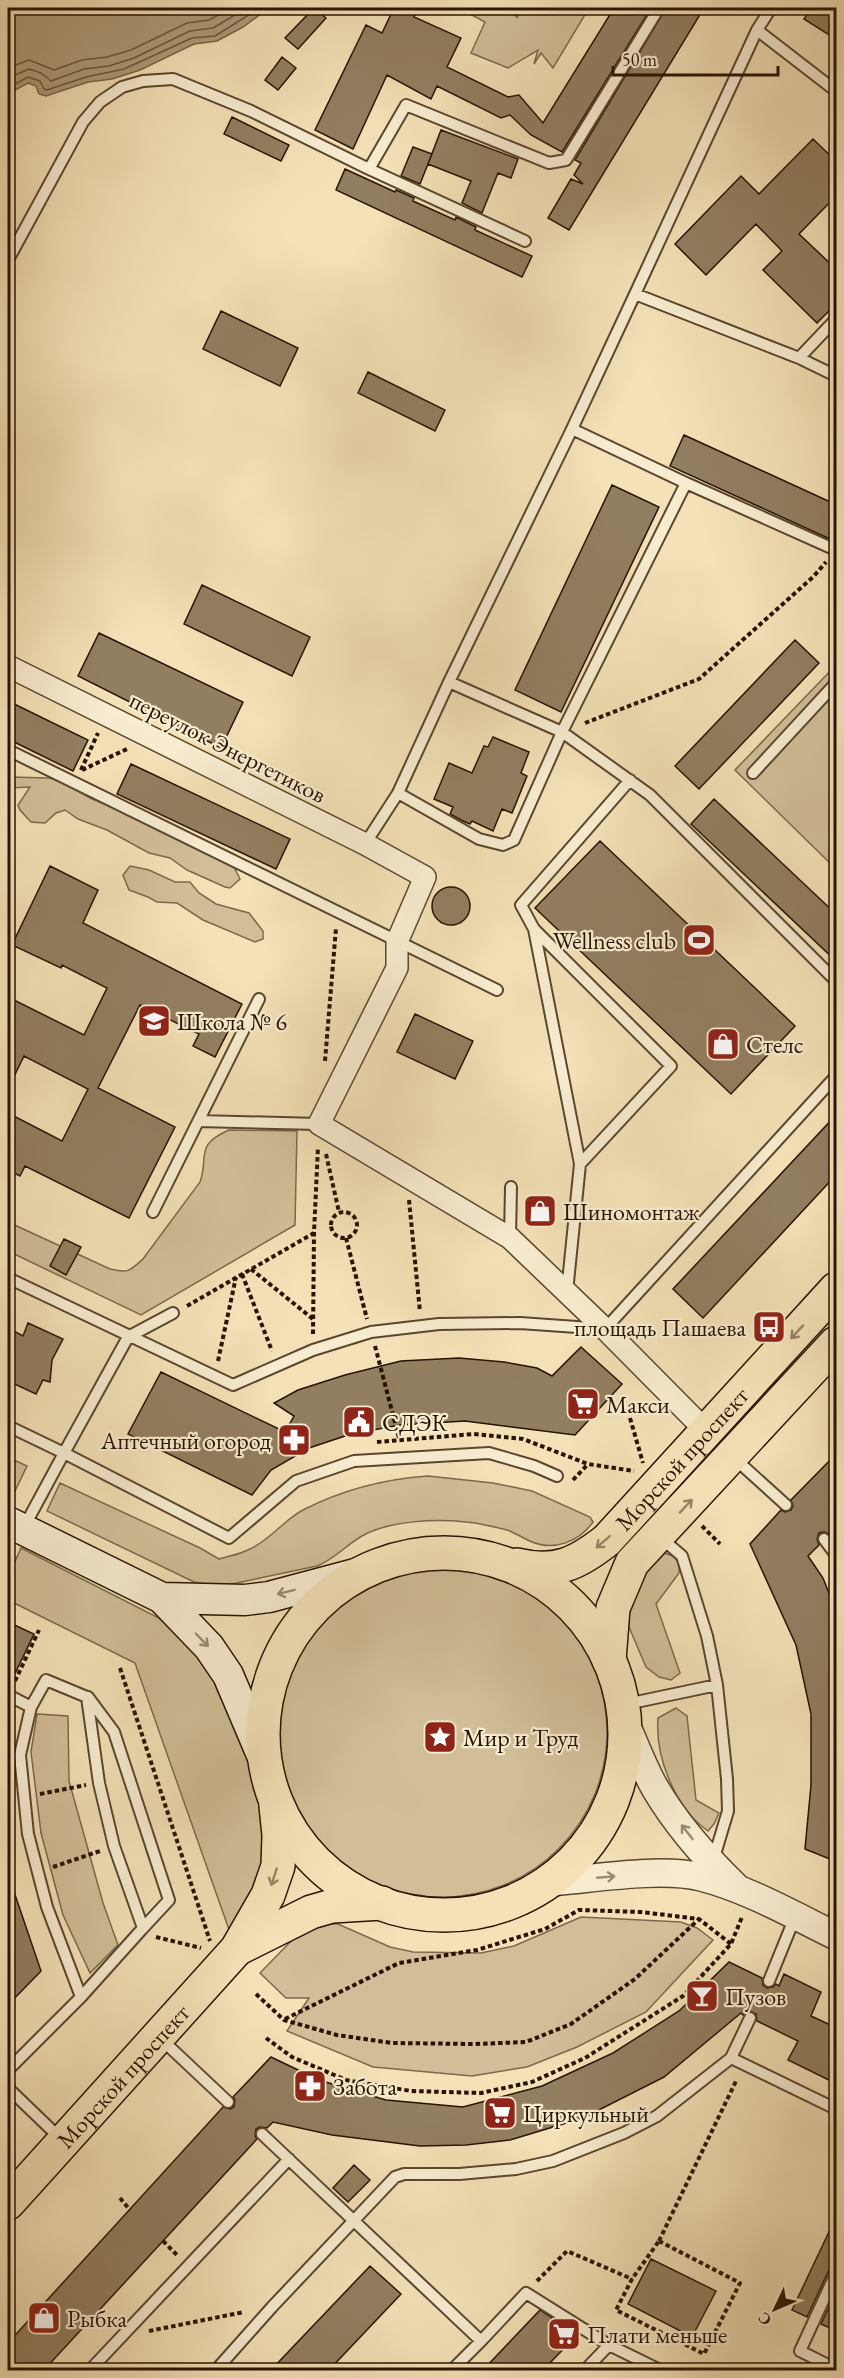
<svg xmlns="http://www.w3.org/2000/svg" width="844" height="2378" font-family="'EB Garamond',serif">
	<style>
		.green { fill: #d1be98; stroke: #7c684c; stroke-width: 1.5 }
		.water { fill: #ae9b79; stroke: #786549; stroke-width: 1.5 }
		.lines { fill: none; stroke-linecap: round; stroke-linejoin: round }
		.shore { stroke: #6a573d; stroke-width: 1.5 }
		.building { fill: #927e60; stroke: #271301; stroke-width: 1.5 }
		.service-casing { stroke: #5a462e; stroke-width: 14 }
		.minor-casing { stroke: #5a462e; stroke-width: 24 }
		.tertiary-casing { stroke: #5a462e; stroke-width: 30 }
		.secondary-casing { stroke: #271301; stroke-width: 33 }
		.primary-casing { stroke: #271301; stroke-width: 36 }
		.path { stroke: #271301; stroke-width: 4; stroke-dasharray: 4.5 3; stroke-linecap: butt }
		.service { stroke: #f8ecd0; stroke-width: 10 }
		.minor { stroke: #f8ecd0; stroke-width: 21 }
		.tertiary { stroke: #f8ecd0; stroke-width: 27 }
		.secondary { stroke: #f8ecd0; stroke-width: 30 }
		.primary { stroke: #f4e1b7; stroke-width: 33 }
		.oneway { stroke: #988465 }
		.oneway2 { stroke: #9a8a73 }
		.labels { text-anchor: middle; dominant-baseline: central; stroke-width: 4.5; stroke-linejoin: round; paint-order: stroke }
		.street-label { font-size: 24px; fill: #271301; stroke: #f8ecd0 }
		.poi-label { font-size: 24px; fill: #271301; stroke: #f8ecd0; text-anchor: start }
	</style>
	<rect width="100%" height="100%" fill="#f4e1b7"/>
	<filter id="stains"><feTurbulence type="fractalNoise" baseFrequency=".00333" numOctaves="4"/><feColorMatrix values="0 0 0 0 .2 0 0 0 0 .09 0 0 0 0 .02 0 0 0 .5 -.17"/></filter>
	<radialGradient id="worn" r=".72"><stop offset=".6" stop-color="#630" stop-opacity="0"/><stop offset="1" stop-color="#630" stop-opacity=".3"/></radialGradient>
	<path class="green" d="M459,8H507L518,18L513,8H589L553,68L541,53L534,64L538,50L508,68L471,53L485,22Z
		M836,665V869L735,770Z
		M8,777L49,778L59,780L92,799L143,819L190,846L227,860L234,867L240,879L230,888L225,887L187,870L170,858L149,853L107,830L78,819L65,810L56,813L45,823L31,822L20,810L18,805L30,787L8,788Z
		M130,866L149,870L175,882H190L199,893L216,904L249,913L263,931V939L255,942L203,920L177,903L157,902L148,897L129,890L123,875Z
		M229,1130L297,1131L295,1225L141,1315L8,1251V1222L110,1269C128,1273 129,1272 143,1259L200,1182C209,1157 194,1145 229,1130Z
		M8,1457L27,1466L15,1491L8,1488Z
		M428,1476L493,1483L532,1491L590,1517L593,1522C579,1542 554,1551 532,1542C523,1538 515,1533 507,1530C495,1527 479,1523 466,1522C436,1519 390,1520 362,1536C346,1545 335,1559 317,1566L232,1584L217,1586L194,1582L47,1511L60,1483L200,1548L219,1559C229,1556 241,1554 250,1549C270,1540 284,1520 303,1510C342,1490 384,1479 428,1476Z
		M21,1548L159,1618L199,1655L216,1679L253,1760L265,1806L267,1863L233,1941L135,1663L8,1600V1577Z
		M664,1553L673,1556L679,1563V1573L656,1604L680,1673L671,1680L659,1677L646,1667L629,1627L626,1617L633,1575Z
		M277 1732a165 165 0 1 1 330 0a165 165 0 1 1-330 0Z
		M676,1708L687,1716L696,1800L719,1813L714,1824L708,1831C675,1808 655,1757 658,1718Z
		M37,1714L68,1716L69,1781L103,1903L118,1945L90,1973L63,1915L41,1833L31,1752Z
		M581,1917L681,1922L697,1928L713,1940L646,2012L577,2047L527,2067L472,2076L373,2067L287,2031L309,1998H286L260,1973L293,1939L319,1923L338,1924L390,1947L413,1952L481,1953L514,1946Z"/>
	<path class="water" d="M8,8H269L243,27L217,41L194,44L140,70L112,79L88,82L46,96L39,94L36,86L28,83L8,94Z"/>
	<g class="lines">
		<path class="shore" d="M8,68L29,60L54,70L82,60L107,57L131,50L187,23L209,20L231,8
			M8,78L29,69L41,73L51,81L84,69L109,66L134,58L190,31L213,28L247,8
			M8,88L28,77L40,81L44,89L47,90L86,77L124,69L192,38L215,36L260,8"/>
	</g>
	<path class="building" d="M314,8L326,18L298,49L285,38Z
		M394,8H419L414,17L461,38L447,67L508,97L519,95L543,123L614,8H651L562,152L531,135L510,115L501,118L437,86L431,99L387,75L353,149L315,130L366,25L382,33Z
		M666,8H704L569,230L548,218L571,179L583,184L574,175L581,163L575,160Z
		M811,8H837V40L804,19Z
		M282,57L296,68L278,90L265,80Z
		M232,117L289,145L281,161L224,134Z
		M441,130L518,159L511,178L498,173L482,213L462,203L471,181L428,164Z
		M813,139L837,162V195L799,234L837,270V303L817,323L763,270L782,251L756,224L706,275L675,244L741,176L759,194Z
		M413,147L432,154L420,184L401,176Z
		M345,169L395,192L396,190L414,198L413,201L455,220L456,217L476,227L475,230L532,256L522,277L336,190Z
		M221,311L298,348L280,386L203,349Z
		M368,372L445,410L435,431L358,393Z
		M684,435L837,505V524L830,539L670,466Z
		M612,485L659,507L561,712L515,690Z
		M202,585L310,637L292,676L184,624Z
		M99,633L243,702L221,748L78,676Z
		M795,640L819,663L699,789L675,766Z
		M8,701L88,740L73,771L8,739Z
		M493,737L529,752L521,773L527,776L512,813L502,809L493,831L472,821L470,824L463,821L450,814L453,807L434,799L449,763L472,773L484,746L488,747Z
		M131,764L290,839L276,869L117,794Z
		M714,799L837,915V962L691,824Z
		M600,841L795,1026L731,1094L535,908Z
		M50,866L98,890L83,923L242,1004L215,1057L193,1046L199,1034L140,1005L98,1088L175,1127L129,1218L25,1166L20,1176L8,1170V1113L62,1141L88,1089L24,1056L8,1089V997L84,1035L107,988L62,965L61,968L12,945Z
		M432 906a19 19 0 1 1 38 0a19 19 0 1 1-38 0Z
		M415,1014L473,1041L455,1079L397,1052Z
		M837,1114V1174L703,1318L673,1289Z
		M64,1239L81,1247L66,1275L50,1266Z
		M28,1323L63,1339L52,1360L50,1382L43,1380L36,1394L8,1381V1328L23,1336Z
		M581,1347L622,1384L575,1435L465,1421L400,1425L351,1434L309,1448L271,1470L252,1495L128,1434L161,1372L285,1432L294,1416L274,1403L298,1390L345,1375L401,1361L459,1358L504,1362L537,1368L552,1376Z
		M837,1453V1526L829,1534L824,1532L819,1533L817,1539L819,1545L808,1556L823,1578L837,1613V1862L805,1849L811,1785V1714L796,1645L750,1544L781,1510L785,1512L791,1510L793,1506L791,1500Z
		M8,1622L34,1634L8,1688Z
		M10,1880L41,1971L8,2005V1881Z
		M729,1962L762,1978L763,1985L767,1988L773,1987L776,1984L779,1986L784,1974L821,1992L811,2016L837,2028V2084L788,2060L798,2041L757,2021L756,2014L750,2011L743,2015L741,2013L664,2077L583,2118L510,2140L466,2145L420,2146L332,2135L273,2122L267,2128L260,2127L256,2129L255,2136L257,2139L44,2370H8V2343L223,2107L230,2109L234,2107L235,2100L233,2097L271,2057L319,2080L386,2100L463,2107L542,2086L613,2053L679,2011Z
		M354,2165L370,2180L348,2202L333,2188Z
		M837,2215V2266L829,2270L807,2317L792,2310Z
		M651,2259L716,2291L692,2337L628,2304Z
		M370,2266L401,2294L329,2370H271Z
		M837,2290V2331L821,2324Z
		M540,2310L567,2328L576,2336L543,2370H483Z"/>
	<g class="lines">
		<g class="service-casing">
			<path id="service" d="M771,8L757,30L836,91
				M369,169L406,105L549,163L566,160L659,8
				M8,260L83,122L100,102L122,87L143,81L173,79L251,111L369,169L525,241
				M635,294L757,30
				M799,358L836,319
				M572,429L686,483
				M449,682L562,732L650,795L836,981
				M8,750L497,990
				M753,773L836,683
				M398,793L479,839L503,845L514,840L562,732L686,483L836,550
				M365,844L398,793L449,682L572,429L635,294L799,358L836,376
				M534,929L580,1164
				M199,1121L319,1124
				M153,1212L259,999
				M510,1238L511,1187
				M8,1278L233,1385L313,1350L371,1332L439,1324L520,1323L605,1329L836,1076
				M567,1292L580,1164L671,1066L534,929L521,905L630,780
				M173,1313L128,1337L64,1453L229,1538L296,1481L354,1461L489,1453L534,1466L557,1476
				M8,1426L64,1453L23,1529
				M733,1457L786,1505
				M660,1537L682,1556L707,1636L717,1685L727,1779L728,1811L713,1861
				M824,1539L836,1555
				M8,1695L31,1707
				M88,1697L114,1732L169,1900L143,1928
				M622,1705L717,1685
				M828,1932L836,1913
				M769,1981L795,1917
				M160,2038L228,2102
				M731,2058L836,2109
				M8,2070L81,1997L143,1928L114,1846L99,1783L87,1697L46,1680L31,1707L20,1755L28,1834L47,1907L81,1997
				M8,2088L62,2140
				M262,2134L481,2341L526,2293L609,2345L660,2370
				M836,2273L800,2351L836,2369
				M90,2370L289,2159
				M216,2370L272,2307L395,2177L404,2174H459L516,2169L553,2161L624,2133L657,2116L731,2058L750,2018
				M452,2370L481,2341
				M585,2370L609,2345"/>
		</g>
		<g class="minor-casing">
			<path id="minor" d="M8,666L365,844L425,877L397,942V968L319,1124L510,1238L605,1329L706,1431"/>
		</g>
		<g class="tertiary-casing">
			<path id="tertiary" d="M624,1720C634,1742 643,1767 655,1788C676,1824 705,1857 735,1886
				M548,1882C592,1879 659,1867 701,1877C748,1889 793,1915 836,1936"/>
		</g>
		<g class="secondary-casing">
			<path id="secondary" d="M8,1522L162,1598L209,1647L228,1675L265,1762
				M162,1598L245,1600L269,1597L363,1572"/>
		</g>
		<g class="primary-casing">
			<g id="primary">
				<circle cx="444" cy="1734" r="181"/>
				<path id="s1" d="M517,1565C555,1574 577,1564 607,1540L836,1289"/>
				<path d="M609,1660L613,1608L632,1563L836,1343"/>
				<path d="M237,1949L311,1912L332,1906L382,1903"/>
				<path id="s2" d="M8,2203L237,1949L268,1895L278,1866L279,1835L276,1806"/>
			</g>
		</g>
		<path class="path" d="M585,723L699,679L814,576L826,562
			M81,770L98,733
			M82,770L127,749
			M325,1061L336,928
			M326,1154L339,1212
			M409,1200L420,1312
			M331 1225a13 13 0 1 1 26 0a13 13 0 1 1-26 0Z
			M346,1238L367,1319
			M251,1269L313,1319
			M242,1274L272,1351
			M187,1306L314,1233
			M313,1334L314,1233L318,1147
			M375,1346L399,1438
			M218,1361L236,1277
			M630,1418L643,1463
			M377,1442L474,1434L523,1439L588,1464L634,1471
			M573,1480L588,1464
			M702,1526L720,1544
			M120,1668L210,1941
			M15,1681L39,1630
			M40,1794L86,1785
			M53,1867L100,1851
			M156,1937L201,1948
			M256,1994L284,2020L337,2035L392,2043L475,2044L526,2042L571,2024L635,1979L699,1919
			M285,2019L399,1963L477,1950L545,1929L579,1910L641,1912L699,1919L731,1944
			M266,2038L292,2057L346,2080L411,2091L481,2093L532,2082L585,2058L683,1996L731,1944L742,1917
			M120,2198L130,2210
			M163,2241L177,2255
			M659,2241L740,2283L704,2354L616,2310L632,2279Z
			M659,2241L737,2079
			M537,2281L567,2251L632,2279
			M149,2331L244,2312"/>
		<use href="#service" class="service"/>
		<use href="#minor" class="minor"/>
		<use href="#tertiary" class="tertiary"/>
		<use href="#secondary" class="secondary"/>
		<use href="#primary" class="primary"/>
	</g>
	<defs><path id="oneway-shaft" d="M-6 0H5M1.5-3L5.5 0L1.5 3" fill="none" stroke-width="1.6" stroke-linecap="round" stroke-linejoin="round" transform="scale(1.5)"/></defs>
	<g class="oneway">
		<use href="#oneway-shaft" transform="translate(797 1332) rotate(133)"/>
		<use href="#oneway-shaft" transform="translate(686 1506) rotate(-47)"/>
		<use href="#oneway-shaft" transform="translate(603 1542) rotate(139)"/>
		<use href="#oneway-shaft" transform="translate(274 1877) rotate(108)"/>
	</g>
	<g class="oneway2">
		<use href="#oneway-shaft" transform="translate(286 1592) rotate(166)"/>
		<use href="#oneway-shaft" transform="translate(202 1640) rotate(46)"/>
		<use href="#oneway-shaft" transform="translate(687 1832) rotate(-128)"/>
		<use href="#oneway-shaft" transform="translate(606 1877) rotate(-5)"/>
	</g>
	<defs>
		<g id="stadium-square" transform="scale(1.725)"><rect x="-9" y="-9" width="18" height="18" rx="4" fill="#8f2418" stroke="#f8ecd0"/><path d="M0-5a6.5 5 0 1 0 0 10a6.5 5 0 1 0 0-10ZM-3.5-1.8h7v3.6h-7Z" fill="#fff"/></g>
		<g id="school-square" transform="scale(1.725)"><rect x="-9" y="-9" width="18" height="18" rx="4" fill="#8f2418" stroke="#f8ecd0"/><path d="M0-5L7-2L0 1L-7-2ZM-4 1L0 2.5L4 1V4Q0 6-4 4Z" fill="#fff"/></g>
		<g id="shop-square" transform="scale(1.725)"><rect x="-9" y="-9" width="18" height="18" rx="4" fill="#8f2418" stroke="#f8ecd0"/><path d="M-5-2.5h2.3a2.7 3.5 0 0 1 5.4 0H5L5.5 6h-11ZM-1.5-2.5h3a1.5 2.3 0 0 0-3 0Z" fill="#fff"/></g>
		<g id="bus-square" transform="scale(1.725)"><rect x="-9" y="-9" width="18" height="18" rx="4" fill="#8f2418" stroke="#f8ecd0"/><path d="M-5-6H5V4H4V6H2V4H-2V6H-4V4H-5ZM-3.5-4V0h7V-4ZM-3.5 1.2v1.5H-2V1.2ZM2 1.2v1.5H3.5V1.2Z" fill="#fff"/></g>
		<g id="supermarket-square" transform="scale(1.725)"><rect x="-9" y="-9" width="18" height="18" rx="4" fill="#8f2418" stroke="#f8ecd0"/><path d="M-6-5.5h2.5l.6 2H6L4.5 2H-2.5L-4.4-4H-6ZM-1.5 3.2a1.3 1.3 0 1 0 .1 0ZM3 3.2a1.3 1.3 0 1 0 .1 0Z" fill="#fff"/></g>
		<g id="civic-square" transform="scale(1.725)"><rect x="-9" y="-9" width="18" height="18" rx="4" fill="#8f2418" stroke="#f8ecd0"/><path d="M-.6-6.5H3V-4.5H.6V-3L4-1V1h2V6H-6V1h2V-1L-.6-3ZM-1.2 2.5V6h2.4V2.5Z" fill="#fff"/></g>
		<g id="pharmacy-square" transform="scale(1.725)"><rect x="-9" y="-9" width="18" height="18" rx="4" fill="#8f2418" stroke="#f8ecd0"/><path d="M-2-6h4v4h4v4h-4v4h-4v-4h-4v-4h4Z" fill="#fff"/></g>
		<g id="sight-square" transform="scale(1.725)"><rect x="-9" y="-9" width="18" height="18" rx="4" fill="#8f2418" stroke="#f8ecd0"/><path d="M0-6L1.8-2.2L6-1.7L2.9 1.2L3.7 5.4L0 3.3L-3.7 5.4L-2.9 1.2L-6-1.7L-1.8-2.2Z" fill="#fff"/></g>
		<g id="bar-square" transform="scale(1.725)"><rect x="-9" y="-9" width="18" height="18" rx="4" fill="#8f2418" stroke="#f8ecd0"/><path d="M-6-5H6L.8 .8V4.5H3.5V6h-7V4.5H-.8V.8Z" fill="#fff"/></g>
	</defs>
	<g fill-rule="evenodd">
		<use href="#stadium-square" x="699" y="940"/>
		<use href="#school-square" x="154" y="1021"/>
		<use href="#shop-square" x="723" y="1044"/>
		<use href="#shop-square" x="540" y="1211"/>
		<use href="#bus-square" x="769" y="1327"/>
		<use href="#supermarket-square" x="583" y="1404"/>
		<use href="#civic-square" x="359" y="1422"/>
		<use href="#pharmacy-square" x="294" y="1440"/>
		<use href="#sight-square" x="440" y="1737"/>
		<use href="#bar-square" x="702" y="1996"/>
		<use href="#pharmacy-square" x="310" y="2086"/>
		<use href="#supermarket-square" x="500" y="2113"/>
		<use href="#shop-square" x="44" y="2318"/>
		<use href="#supermarket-square" x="564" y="2334"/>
	</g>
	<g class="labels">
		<g class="street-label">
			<text transform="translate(228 747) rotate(27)">переулок Энергетиков</text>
			<text stroke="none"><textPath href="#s1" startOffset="208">Морской проспект</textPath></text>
			<text stroke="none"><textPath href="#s2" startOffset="171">Морской проспект</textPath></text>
		</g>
		<g class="poi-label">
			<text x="676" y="940" text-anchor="end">Wellness club</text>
			<text x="177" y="1021">Школа № 6</text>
			<text x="746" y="1044">Стелс</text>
			<text x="563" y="1211">Шиномонтаж</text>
			<text x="746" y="1327" text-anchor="end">площадь Пашаева</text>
			<text x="606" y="1404">Макси</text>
			<text x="382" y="1422">СДЭК</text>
			<text x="271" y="1440" text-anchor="end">Аптечный огород</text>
			<text x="463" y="1737">Мир и Труд</text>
			<text x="725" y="1996">Пузов</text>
			<text x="333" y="2086">Забота</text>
			<text x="523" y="2113">Циркульный</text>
			<text x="67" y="2318">Рыбка</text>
			<text x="587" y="2334">Плати меньше</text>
		</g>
	</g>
	<rect width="844" height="2378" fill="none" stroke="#f4e1b7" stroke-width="30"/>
	<rect x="9" y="9" width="826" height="2360" fill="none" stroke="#271301" stroke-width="3"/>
	<rect x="15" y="15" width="814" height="2348" fill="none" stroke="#271301" stroke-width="1.5"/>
	<g transform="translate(775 2309) rotate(226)" stroke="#f8ecd0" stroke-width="4.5" paint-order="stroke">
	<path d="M0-4.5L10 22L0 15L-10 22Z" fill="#271301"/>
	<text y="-9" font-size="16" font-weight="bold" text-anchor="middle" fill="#271301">С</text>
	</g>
	<path d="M613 66v9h165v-9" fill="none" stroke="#271301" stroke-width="3"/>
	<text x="622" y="66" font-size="18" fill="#271301" stroke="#f8ecd0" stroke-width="4.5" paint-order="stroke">50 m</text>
	<rect width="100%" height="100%" filter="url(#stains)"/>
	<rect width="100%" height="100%" fill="url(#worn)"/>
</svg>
